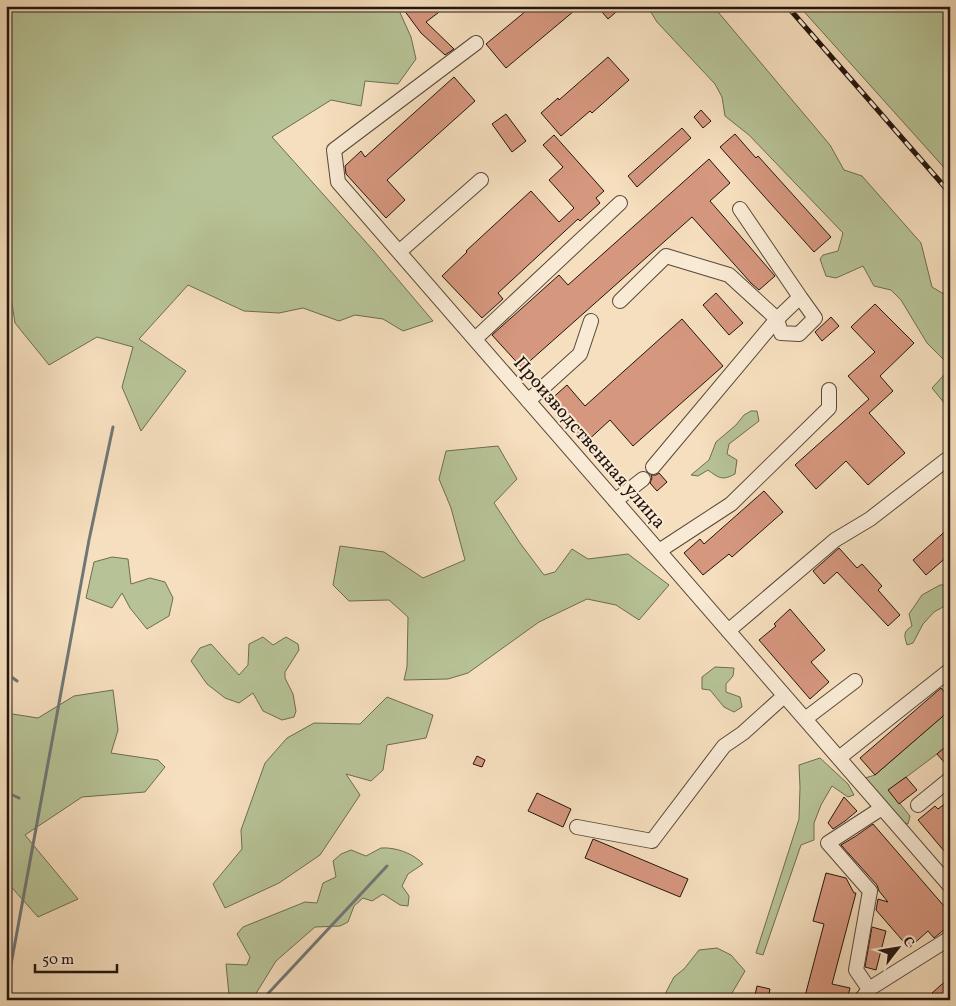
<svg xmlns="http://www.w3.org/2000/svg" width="956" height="1006" font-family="Vollkorn,serif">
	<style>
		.green { fill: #b7c396; stroke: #6d6c52 }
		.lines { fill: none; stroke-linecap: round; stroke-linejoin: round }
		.stream { stroke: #707777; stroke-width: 3 }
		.building { fill: #d6977f; stroke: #23150e }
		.minor-casing { stroke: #58483a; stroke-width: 16 }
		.minor { stroke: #f9ead5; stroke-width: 14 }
		.rail-casing { stroke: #23150e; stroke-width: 5 }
		.rail { stroke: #f9ead5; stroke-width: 3; stroke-dasharray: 9; stroke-linecap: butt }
		.labels { text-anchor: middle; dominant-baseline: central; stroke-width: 4; stroke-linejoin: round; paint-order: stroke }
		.street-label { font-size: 19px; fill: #23150e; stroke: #f9ead5 }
	</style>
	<rect width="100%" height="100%" fill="#f6dfbe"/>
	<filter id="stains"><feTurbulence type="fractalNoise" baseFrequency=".004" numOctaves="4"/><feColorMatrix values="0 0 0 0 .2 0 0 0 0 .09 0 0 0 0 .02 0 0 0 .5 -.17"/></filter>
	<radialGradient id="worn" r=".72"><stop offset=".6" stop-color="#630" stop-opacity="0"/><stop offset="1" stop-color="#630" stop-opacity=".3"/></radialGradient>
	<path class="green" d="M6,6H397L411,37L416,59L398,84L365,81L361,106L331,100L272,137L373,250L433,321L403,331L383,319L355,315L339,321L303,308L279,313L244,311L188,285L139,339L186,371L141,431L122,387L133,347L97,337L49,365L15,323L6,265Z
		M647,6H713L830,145L844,170L862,176L921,243L932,287L942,293L950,295V410L932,388L945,374L948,364L927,343L901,300L891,290L874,286L863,266L836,278L826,276L820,259L823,255L838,251L843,233L749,135L725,116L722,97L715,84L657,22Z
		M799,6H950V39L946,37L950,41V170L948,172Z
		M751,411H757L759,421L729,444L727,454L737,460L735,474C722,481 719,478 708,470L698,476L691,475L709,460L716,442L736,425L744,415Z
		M498,446L517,479L494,503L520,543L544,575L555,572L572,549L588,559L628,554L669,585L639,620L616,605L587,599L539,622L468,673L448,679L404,680L407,667L408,617L389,600L349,601L333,585L340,546L384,552L423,578L465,560L451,508L439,479L446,451Z
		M112,557L128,559L131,584L150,578L165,582L173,598L169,616L147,629L130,608L122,593L112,608L86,598L94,562Z
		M940,585H948L950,586V603L934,612L923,624L913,643L907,645C904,635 903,632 912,626L909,614L922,595Z
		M263,637L273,645L286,637L298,644L299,650L285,672V678L293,694L296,711L294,717L282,720L263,711L253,693L239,703L225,698L207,684L191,661L200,648L211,644L239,675L248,665L249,644Z
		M715,667L734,668L733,676L726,684V692L740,697L742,707L734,712L724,707L710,690L702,689V677Z
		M113,690L118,730L111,753L158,760L165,767L145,792L82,797L25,835L78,899L38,917L6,881V713L38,718L74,696Z
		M387,697L433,715L426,738L387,745L383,770L371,781L346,774L360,795L320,855L279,883L225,908L213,884L242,849L241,830L265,763L287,738L314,723L360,724Z
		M950,710V743L937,754L889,790L910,816L908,824L898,821L865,778L875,775Z
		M820,758L848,784L854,795L848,797L832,786L821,805L814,823V840L801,845L763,955L756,953L799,819L800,787L799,765Z
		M381,848C395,847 413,853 423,864L408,874L402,886L409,896L408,906L400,905L383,894L372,901L363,898L354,906L348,922L340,926L315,927L276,961L252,1000H209H221L229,995L226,964L247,965L250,957L237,934L243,927L305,902L317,903L323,883L336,877L333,861L341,854L351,850L366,856Z
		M717,948L731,955L745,971L732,993L734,1000H662L674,977L684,969L699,950Z"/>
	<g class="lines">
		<path class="stream" d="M6,673L17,681
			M6,792L19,798
			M6,995L10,970L89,540L113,427
			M262,1000L387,866"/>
	</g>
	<path class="building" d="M401,6H447L426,22L454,49L445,55L421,33Z
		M532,6H570L574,11L506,68L486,44Z
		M597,6H623L608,19Z
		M608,57L629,80L592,113L590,111L561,136L541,113L558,98L559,100Z
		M454,77L475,101L387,180L405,200L386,218L346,174L345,166L361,151L365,157Z
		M701,110L711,121L703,128L694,117Z
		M506,114L526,141L512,152L492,124Z
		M682,128L691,138L637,187L628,176Z
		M735,134L756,158L758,156L831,237L814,252L720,147Z
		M554,135L604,191L596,198L600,203L580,221L578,219L498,293L503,299L482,318L442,276L467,252L466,251L531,191L559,222L574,208L549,180L563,167L543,145Z
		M709,159L730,183L710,201L775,276L759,290L751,283L692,217L522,368L492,335L559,275L568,285Z
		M716,293L743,323L729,335L703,305Z
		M875,304L914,343L880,376L893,391L869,413L905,453L868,485L846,461L816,489L795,465L869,399L848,376L875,352L851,327Z
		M831,317L839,326L822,341L815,332Z
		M682,319L723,366L633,446L610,420L585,443L548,402L567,385L585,406Z
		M659,473L667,482L657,491L650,483L652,478L651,475H656Z
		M764,491L783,512L732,557L729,554L703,575L684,553L700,539L704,544Z
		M950,527V554L926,575L913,560Z
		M839,548L857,568L862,564L882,586L878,590L900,615L888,626L837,572L824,584L813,571Z
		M790,609L825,650L811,662L829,682L810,699L759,640L776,626L774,624Z
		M941,688L950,699V710L875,775L860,758Z
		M950,743V769L937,754Z
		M477,756L485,760L482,767L473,764Z
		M906,777L917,790L899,804L888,790Z
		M537,793L571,809L563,827L528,811Z
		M844,797L857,811L845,821L833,829L828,823Z
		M950,800V858L918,820L935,806L938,809Z
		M873,824L950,913V925L934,938L928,931L909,948L876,910L878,899L888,902L879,891L877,885L841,845L856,836Z
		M593,839L688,879L680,897L585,858Z
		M826,873L846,878L854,893H856L832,984L850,988L847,1000H804L824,924L813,921Z
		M872,927L886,931L876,970L865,967Z
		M950,977V1000H938L932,993Z
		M757,986L770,989L768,1000H754Z"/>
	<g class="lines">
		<g class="minor-casing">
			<path id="minor" d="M476,43L334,150L338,182L950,886
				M399,252L481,180
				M620,301L666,256L729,275L777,319L781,333L799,334L815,318L800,297
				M475,339L620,203
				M528,401L580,354L591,321
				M653,467L777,319L800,297L740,209
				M615,501L643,479
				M659,551L731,504L829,408V390
				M728,631L835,540L870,519L946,460L950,465
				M805,719L855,681
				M839,758L950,670
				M918,805L950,779
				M577,827L652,841L724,746L743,733L784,696
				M869,989L856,970L870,891L828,843L882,808
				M861,1000L869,989L950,938"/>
		</g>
		<use href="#minor" class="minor"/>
		<g class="rail-casing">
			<path id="rail" d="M787,6L950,193"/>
		</g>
		<use href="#rail" class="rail"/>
	</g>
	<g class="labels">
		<g class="street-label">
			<text transform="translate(589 443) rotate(49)">Производственная улица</text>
		</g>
	</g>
	<rect width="956" height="1006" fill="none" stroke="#f6dfbe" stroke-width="25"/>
	<rect x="8" y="8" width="941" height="991" fill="none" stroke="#23150e" stroke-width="2.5"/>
	<rect x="12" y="12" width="931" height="981" fill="none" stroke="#23150e"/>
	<g transform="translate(898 948) rotate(59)" stroke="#f9ead5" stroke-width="4" paint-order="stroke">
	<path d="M0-4L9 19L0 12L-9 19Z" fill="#23150e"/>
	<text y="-8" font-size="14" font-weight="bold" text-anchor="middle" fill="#23150e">С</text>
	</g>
	<path d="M35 964v8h82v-8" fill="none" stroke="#23150e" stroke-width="2.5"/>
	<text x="42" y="964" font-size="15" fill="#23150e" stroke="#f9ead5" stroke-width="4" paint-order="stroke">50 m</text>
	<rect width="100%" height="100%" filter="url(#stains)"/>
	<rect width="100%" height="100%" fill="url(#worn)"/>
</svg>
